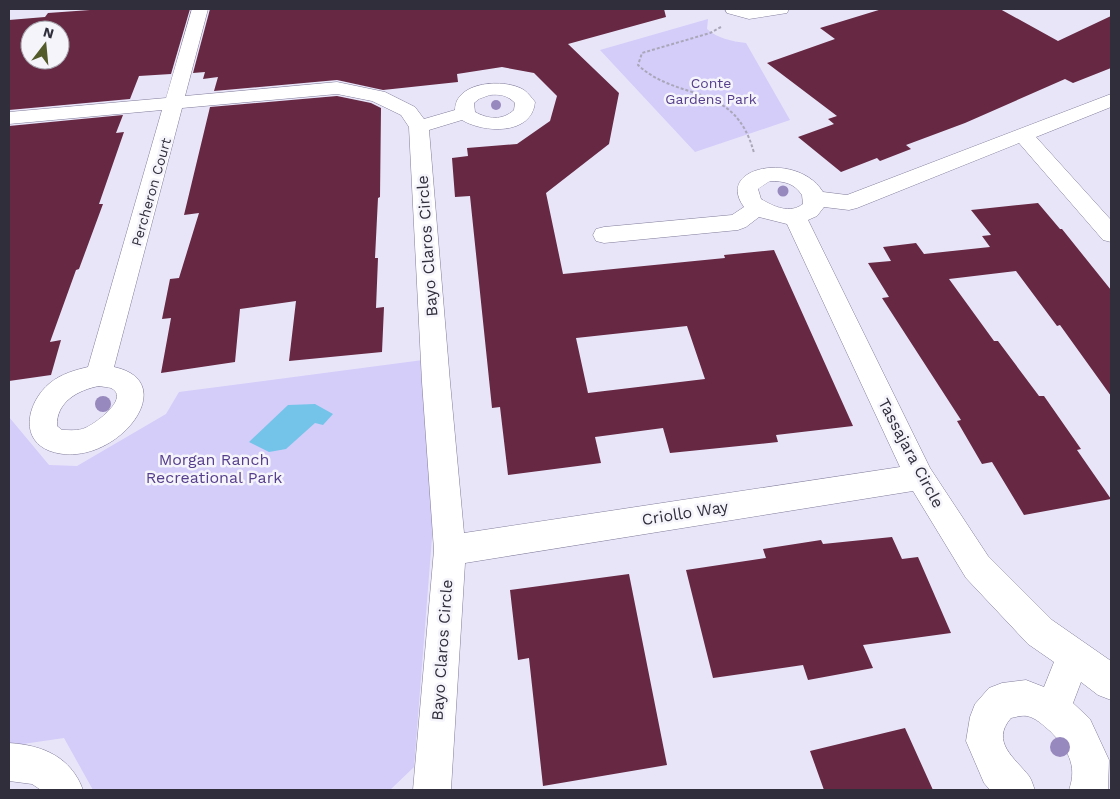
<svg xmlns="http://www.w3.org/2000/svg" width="1120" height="799" font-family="'Work Sans',sans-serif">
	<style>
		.green { fill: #d4ccf9 }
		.water { fill: #74c4e9 }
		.building { fill: #662842; fill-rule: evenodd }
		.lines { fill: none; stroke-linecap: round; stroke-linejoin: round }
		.minor-casing { stroke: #827c9a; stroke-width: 1 }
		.path { stroke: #aaa7b9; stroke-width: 2; stroke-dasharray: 3 2; stroke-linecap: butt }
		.minor { fill: #fff; fill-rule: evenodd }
		.tree { fill: #9789bd }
		.labels { text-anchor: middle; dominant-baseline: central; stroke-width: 5; stroke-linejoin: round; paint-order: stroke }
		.far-park-label { font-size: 14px; fill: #553e8c; stroke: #f5f4fb }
		.far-street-label { font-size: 14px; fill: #302e3b; stroke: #f5f4fb }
		.street-label { font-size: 16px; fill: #302e3b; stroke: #f5f4fb }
		.park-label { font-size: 16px; fill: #553e8c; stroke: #f5f4fb }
	</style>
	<rect width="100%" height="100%" fill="#e8e5f9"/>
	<path class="green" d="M708,19L707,29C719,39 731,41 746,43L790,120L695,152L600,50Z
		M423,360L436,486L414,767L390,790H93L64,738L9,746V417L49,465L77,466L166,414L179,392Z"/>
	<path class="water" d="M315,404L333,414L323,425L315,423L286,449L269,452L249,442L288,405Z"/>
	<path class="building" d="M104,9H190L171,74L139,76L130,99L9,110V20L45,17L48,13ZM30,30H60V60H30Z
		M210,9H664L666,17L568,44L619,93L609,144L546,193L563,274L725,258L724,255L774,250L853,426L776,435L778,442L670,453L663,428L595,437L601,463L508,475L500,407L492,408L470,196L455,197L452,158L468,156L467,148L517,144L550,121L557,96L534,73L502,67L457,74L458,82L383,90L337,80L214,91L218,77L203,79L205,72L193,73ZM687,326L705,379L588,393L576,338Z
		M882,9H1000L1058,41L1111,16V68L1073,83L1065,79L965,123L906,145L911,149L880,161L877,158L841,172L798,137L834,124L828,119L837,116L767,63L835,39L820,28Z
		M337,96L371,103L381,108L380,197L378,198L375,258H378L376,308L384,307L382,352L289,361L296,301L240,309L235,362L161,373L171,318L162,319L170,279L179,278L199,213L184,215L210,107Z
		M123,115L116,133L124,132L99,204H103L79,269L76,270L50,342L61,340L51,375L9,381V126Z
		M1038,203L1060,229H1062L1111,290V396L1060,325L1057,326L1016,271L949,279L994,341H998L1039,396H1044L1081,449L1077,450L1111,499L1024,515L992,462L982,464L957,421L961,420L882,298L889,297L868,263L891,261L883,247L916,243L924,254L990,247L982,236L991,235L971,210Z
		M892,537L902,559L918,557L951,633L863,645L873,668L808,680L803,665L713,678L686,570L766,558L763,549L821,540L823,544Z
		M629,574L667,765L543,786L529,658L518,660L510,590Z
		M905,728L933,790H824L810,751Z"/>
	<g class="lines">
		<g class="minor-casing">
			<path id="minor" d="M192,9H208L185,96L337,82L385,92L415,107L424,119L455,110C455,81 505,78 524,90C528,93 532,98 535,102C532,136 483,133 462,120L429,130L450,382L464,533L900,467L787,224L759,217L746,227L738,230L604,243L596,241L593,235L596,229L604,227L732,215L744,207C714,166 798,151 823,192L847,195L1111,94V107L1036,137L1111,220V242L1103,240L1019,143L857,208L849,210L824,207L817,216L808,220L930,468L988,556L1052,620L1111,661V700L1098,695L1081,682L1073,703L1090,719L1109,760L1108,790H1069C1078,765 1067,748 1050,731C1043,725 1036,718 1027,716C1022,715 1016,717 1011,718C990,742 1015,758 1029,776C1032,780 1033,786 1035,790H990L984,783L966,741L970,717L975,704L989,688L1002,683L1026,680L1044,687L1054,662L1028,644L966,578L913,491L465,563L451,789L413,790L434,550L422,382L409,127L401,115L372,101L337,94L182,108L114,367C186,382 112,473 50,451C18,439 28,401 50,383C61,374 75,370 88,367L162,110L9,124V112L166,98ZM490,95C500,94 507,95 515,103L514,110C502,121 488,119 475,112L474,103L479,99ZM770,181C784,181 794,183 802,195L803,204C790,214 774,207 761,199L758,189ZM99,386C103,387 108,387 111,388C131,398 95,424 85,428C78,431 70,430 62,430L57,426C56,402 78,390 99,386Z
				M725,9H789L787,13L749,19L727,13Z
				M9,743C43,745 71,757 83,790H41L32,784L9,781Z"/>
		</g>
		<path class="path" d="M721,27L710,33L642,53L638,65C679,103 735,81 754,153"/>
		<use href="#minor" class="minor"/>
	</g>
	<g class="tree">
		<circle cx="496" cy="105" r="5"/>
		<circle cx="783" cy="191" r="5.5"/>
		<circle cx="103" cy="404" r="8"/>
		<circle cx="1060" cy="747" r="10"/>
	</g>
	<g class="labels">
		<g class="far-park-label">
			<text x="711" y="83">Conte<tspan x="711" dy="16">Gardens Park</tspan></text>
		</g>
		<g class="far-street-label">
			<text transform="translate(151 192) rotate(-74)">Percheron Court</text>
		</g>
		<g class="street-label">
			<text transform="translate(427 246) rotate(-94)">Bayo Claros Circle</text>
			<text transform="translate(911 453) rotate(62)">Tassajara Circle</text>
			<text transform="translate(685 513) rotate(-9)">Criollo Way</text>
			<text transform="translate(442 650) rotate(-86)">Bayo Claros Circle</text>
		</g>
		<g class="park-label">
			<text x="214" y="459">Morgan Ranch<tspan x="214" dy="18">Recreational Park</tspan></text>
		</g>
	</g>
	<rect width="1120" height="799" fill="none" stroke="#302e3b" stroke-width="20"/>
	<g transform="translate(45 45) rotate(16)"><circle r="24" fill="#f5f4fb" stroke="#a6a5ae"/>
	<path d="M0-4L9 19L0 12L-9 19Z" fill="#535b2a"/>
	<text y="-8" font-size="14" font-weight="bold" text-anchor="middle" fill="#302e3b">N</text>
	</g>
</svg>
